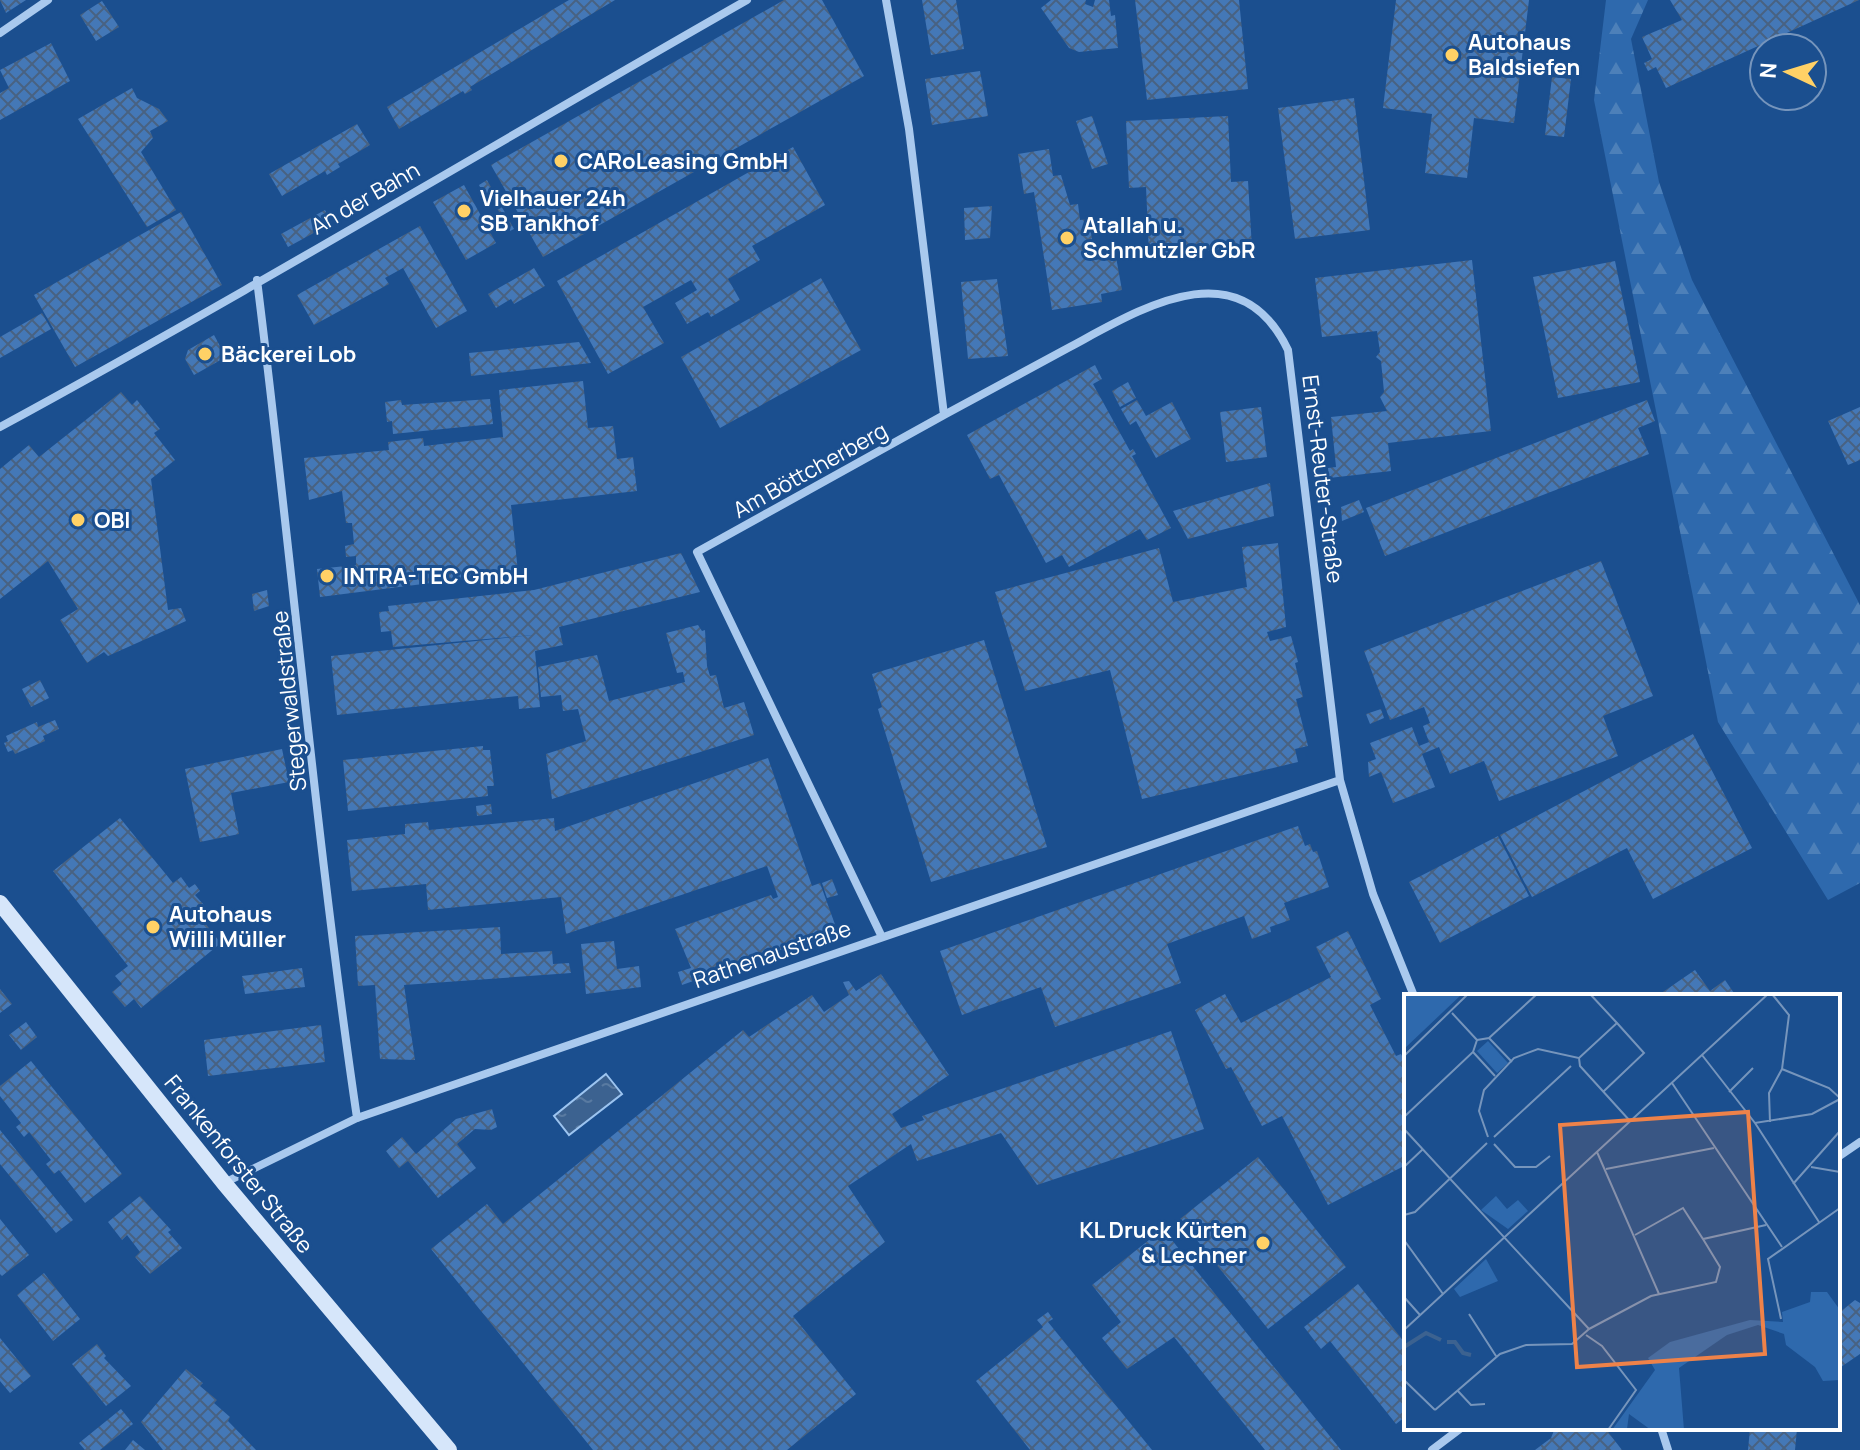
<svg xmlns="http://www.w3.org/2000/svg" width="1860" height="1450" font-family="Manrope,sans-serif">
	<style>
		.forest { fill: url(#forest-firs) }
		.water { fill: url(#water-ripples); stroke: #9cc4f0; stroke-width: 2 }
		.building { fill: url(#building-cross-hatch) }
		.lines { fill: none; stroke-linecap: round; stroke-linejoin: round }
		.minor { stroke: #a9c9ee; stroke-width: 8 }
		.secondary { stroke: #d6e6fa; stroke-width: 16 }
		.poi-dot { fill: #ffd166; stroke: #1b4f8f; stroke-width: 3 }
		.labels { text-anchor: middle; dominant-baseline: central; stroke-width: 6; stroke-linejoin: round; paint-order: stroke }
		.poi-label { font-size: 22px; font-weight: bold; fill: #fff; stroke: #1b4f8f; text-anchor: start }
		.street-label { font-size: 22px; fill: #fff; stroke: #1b4f8f }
		.inset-river { fill: none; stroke: #3c6290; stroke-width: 4 }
		.inset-road { fill: none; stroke: #7695bc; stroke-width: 2 }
		.view { fill: #ee8249; fill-opacity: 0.15; stroke: #ee8249; stroke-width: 4 }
		.inset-edge { fill: none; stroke: #fff; stroke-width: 4 }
	</style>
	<defs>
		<pattern id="forest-firs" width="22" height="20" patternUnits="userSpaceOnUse" patternTransform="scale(2)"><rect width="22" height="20" fill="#2e69ad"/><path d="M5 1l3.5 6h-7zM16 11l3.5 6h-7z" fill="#4d80b9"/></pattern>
		<pattern id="water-ripples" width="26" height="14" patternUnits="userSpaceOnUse" patternTransform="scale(2)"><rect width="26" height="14" fill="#3c6290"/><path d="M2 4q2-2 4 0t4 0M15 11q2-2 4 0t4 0" fill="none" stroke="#597aa1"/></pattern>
		<pattern id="building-cross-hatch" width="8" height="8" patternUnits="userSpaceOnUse" patternTransform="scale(2)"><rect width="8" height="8" fill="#4478b7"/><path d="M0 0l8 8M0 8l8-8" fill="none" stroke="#486282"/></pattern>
	</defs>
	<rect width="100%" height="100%" fill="#1b4f8f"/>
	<path class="forest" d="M1606,0H1648L1631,39L1659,182L1692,280L1860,605V883L1828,900L1718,722L1594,100Z"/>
	<path class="water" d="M606,1074L622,1094L569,1135L554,1116Z"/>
	<path class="building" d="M0,0H26L6,13Z
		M569,0H615L470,87L472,90L465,94L463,91L399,129L387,107Z
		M784,0H822L864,76L543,257L491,165Z
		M922,0H956L964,49L931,55Z
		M1051,0H1086L1085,4L1093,7L1095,0H1109L1111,16L1115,15L1118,48L1079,52L1069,48L1041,8Z
		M1135,0H1239L1248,89L1147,100Z
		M1396,0H1529L1514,123L1474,118L1467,178L1425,173L1432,114L1383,108Z
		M1670,0H1859L1666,88L1656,67L1648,71L1644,63L1652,59L1642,37L1682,20Z
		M102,1L119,27L96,41L80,15Z
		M51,43L70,81L0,120V93L9,88L0,70Z
		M980,71L988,116L932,125L925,79Z
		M1552,77L1571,79L1564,137L1545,135Z
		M132,88L137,98L159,109L168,121L150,131L153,138L141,152L176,210L147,227L78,119Z
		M1354,98L1370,230L1295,239L1278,108Z
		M1092,116L1108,164L1092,169L1076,121Z
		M1228,116L1231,182L1248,181L1252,248L1149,254L1146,187L1129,188L1126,121Z
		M357,124L370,145L338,164L340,167L327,175L325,171L282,196L269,174Z
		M793,147L825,205L752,246L760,260L728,279L740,300L711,317L708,312L687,324L675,303L697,290L691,280L643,307L664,343L608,374L557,281Z
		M1049,149L1053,176L1061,175L1070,205L1078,204L1080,220L1089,219L1095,260L1116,257L1122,290L1101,294L1102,302L1052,310L1034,192L1024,194L1018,154Z
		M487,180L514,229L510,231L490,196L484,195L479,185Z
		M464,185L496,243L466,260L433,202Z
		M992,206L990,238L965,240L964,208Z
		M325,210L332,223L288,247L281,234Z
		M181,212L222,285L75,367L34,295Z
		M420,226L467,311L436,328L403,268L385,278L389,284L314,325L297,295Z
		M1472,260L1491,431L1388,443L1391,471L1329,478L1328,468L1336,467L1331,417L1387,411L1380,397L1384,392L1381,361L1376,357L1380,352L1377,331L1322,337L1315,278Z
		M1615,261L1640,382L1558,398L1533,277Z
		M534,268L545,286L514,304L511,299L496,308L488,294Z
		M821,278L861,350L720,428L681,357Z
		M997,279L1008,356L968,359L961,282Z
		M42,313L51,329L0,358V337Z
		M214,335L226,357L194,375L185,359L188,350Z
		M579,342L591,363L471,376L469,353Z
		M1095,365L1102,379L1093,384L1130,451L1133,449L1136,454L1132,456L1171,528L1147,540L1140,529L1069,567L1062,555L1046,563L999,475L990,479L967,435Z
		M583,381L588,428L613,426L617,459L633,457L637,491L511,505L518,572L320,597L317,569L356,565V556L346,557L345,546L354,544L352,523H346L342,491L309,500L304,458L389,450L388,442L423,438L424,446L503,437L499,390Z
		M1128,382L1136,398L1120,407L1112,391Z
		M121,392L132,405L137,400L160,429L154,433L175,460L151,479L168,610L181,608L186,621L108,656L104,652L87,663L60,620L78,609L48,561L0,599V469L29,445L39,457Z
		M490,399L493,424L393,434L392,421L387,422L385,402L401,400L402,405Z
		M1137,400L1146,416L1172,402L1191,439L1156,458L1136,421L1130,425L1121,409Z
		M1647,400L1655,421L1638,428L1649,454L1385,556L1366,508Z
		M1261,407L1267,457L1226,462L1220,412Z
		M1860,407V460L1848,465L1828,421Z
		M1270,483L1274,516L1188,539L1173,511Z
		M1359,500L1364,512L1342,521L1341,507Z
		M1278,543L1286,627L1267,632L1270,641L1291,636L1298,662L1295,663L1303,697L1296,699L1308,746L1295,749L1298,762L1142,799L1110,670L1025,691L995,592L1159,548L1173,602L1247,587L1242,547Z
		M681,553L700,592L559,627L563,645L535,651L540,707L519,709L518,696L337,715L331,656L533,635L393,647L391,631L381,632L379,612L389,611L388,606L534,590Z
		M1601,561L1653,696L1603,716L1618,756L1499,801L1484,761L1450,774L1439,747L1422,754L1435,787L1393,803L1381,772L1369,777L1368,762L1376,759L1370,743L1412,727L1419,746L1429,742L1423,726L1430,723L1424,707L1390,720L1364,651Z
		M267,590L269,606L254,611L252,594Z
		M698,625L702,631L705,630L707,666L710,676L716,675L724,708L744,702L754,735L552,799L546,754L586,741L578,709L563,711L561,695L541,697L538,667L597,655L609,701L685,682L683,672L677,673L666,633Z
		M984,640L1047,847L931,882L878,709L882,707L872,674Z
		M40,680L49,698L31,707L22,689Z
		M1381,709L1384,718L1370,724L1366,714Z
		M55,720L59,729L43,736L45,741L15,754L13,750L8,752L4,743L8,741L6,736L37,722L38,727Z
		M1693,734L1752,848L1653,899L1627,848L1532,897L1500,835Z
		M483,746V750H490L494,786H487L488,796L348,811L343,760Z
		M282,749L289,782L231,793L239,834L200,842L185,769Z
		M768,758L812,886L820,883L837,930L682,985L678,972L691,968L675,929L771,895L773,899L778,897L767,866L566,934L561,897L428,910L426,884L352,891L347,840L405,834V824L428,822L429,830L554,818L555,831Z
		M491,804L492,814L477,816L476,806Z
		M120,818L173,883L181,877L189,888L195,884L200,891L195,895L204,905L196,912L221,943L141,1008L134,999L125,1007L112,992L122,984L115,976L128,966L53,871Z
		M1298,826L1305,846L1310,844L1313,852L1317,851L1329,887L1284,903L1290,920L1270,927L1271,932L1252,939L1244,916L1167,944L1181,983L1055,1027L1041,987L962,1015L940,951Z
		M1498,836L1529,896L1440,943L1409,882Z
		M832,879L838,895L827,898L822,883Z
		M500,927L501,954L552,951L553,964L569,963L571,973L404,985L415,1060L380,1059L375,985L358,986L355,936Z
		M1348,931L1381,999L1370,1005L1396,1056L1401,1054L1406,1064V1165L1328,1205L1282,1116L1262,1126L1231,1067L1226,1069L1195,1010L1225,994L1241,1023L1331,977L1316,947Z
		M614,941L617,969L639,966L641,987L586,994L581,944Z
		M302,968L305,987L245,994L242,976Z
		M1695,970L1710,991L1725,980L1736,996H1657Z
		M881,974L949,1075L892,1114L901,1128L924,1120L922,1116L1171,1031L1204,1129L1037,1185L1001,1133L917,1161L911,1144L848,1186L885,1242L793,1316L856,1394L787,1450H593L431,1249L487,1204L503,1224L743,1030L749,1037L812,995L824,1012L849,995L843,982L849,981L856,991Z
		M0,989L12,1004L0,1013Z
		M26,1022L37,1037L21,1050L9,1035Z
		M321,1025L325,1062L208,1076L204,1040Z
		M31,1061L122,1174L85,1203L59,1170L54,1174L46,1164L51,1160L29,1132L24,1137L16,1127L21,1123L0,1096V1086Z
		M492,1109L497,1127L491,1130L475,1129L457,1144L476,1168L438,1198L408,1161L399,1168L386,1151L402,1137L416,1154L456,1119Z
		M0,1130L73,1220L56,1233L0,1164Z
		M1258,1157L1346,1267L1268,1329L1180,1219Z
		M140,1196L171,1230L168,1232L182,1248L150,1274L135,1257L140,1252L127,1235L122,1240L108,1222Z
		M0,1219L29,1255L2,1276L0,1274Z
		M1163,1229L1220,1300L1341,1450H1265L1174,1337L1127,1369L1102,1338L1121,1322L1092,1285Z
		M44,1273L80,1319L53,1341L17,1295Z
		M1358,1284L1406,1344V1416L1396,1424L1330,1341L1321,1349L1304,1327Z
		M1855,1300L1860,1303V1354L1838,1369V1308L1841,1311Z
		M1048,1312L1053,1319L1048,1322L1152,1450H1030L976,1381L1043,1327L1037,1320Z
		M0,1338L31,1376L10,1393L0,1381Z
		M97,1344L106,1356L104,1358L131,1386L106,1406L72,1364Z
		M186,1369L203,1383L200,1386L217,1400L214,1403L230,1417L228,1421L256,1450H163L141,1422Z
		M121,1409L133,1424L100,1450H85L79,1443Z
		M1555,1428H1605L1622,1450H1535L1551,1438Z
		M1750,1428L1797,1429L1795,1450H1748Z
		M133,1440L145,1450H125Z"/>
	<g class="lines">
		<path class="minor" d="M0,33L48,0
			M257,280C292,559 316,840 357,1118
			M944,415C985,393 1026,371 1068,348C1139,310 1238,246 1288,350L1340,780L1373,894L1414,996
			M0,427C252,290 498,142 747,0
			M881,935L697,552L944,415L909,129L886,0
			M1838,1157L1860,1142
			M224,1183L357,1118L1340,780
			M1661,1428L1668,1450
			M1432,1450L1461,1428"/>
		<path class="secondary" d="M0,903L224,1183L449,1450"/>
	</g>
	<g class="poi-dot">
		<circle cx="1452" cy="55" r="8"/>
		<circle cx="561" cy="161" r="8"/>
		<circle cx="464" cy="211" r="8"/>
		<circle cx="1067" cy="238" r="8"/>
		<circle cx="205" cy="354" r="8"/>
		<circle cx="78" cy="520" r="8"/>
		<circle cx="327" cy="576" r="8"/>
		<circle cx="153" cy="927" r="8"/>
		<circle cx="1263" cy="1243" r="8"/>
	</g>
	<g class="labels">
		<g class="poi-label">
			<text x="1468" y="42">Autohaus<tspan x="1468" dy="25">Baldsiefen</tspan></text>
			<text x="577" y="161">CARoLeasing GmbH</text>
			<text x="480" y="198">Vielhauer 24h<tspan x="480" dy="25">SB Tankhof</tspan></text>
			<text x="1083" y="225">Atallah u.<tspan x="1083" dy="25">Schmutzler GbR</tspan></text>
			<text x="221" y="354">Bäckerei Lob</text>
			<text x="94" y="520">OBI</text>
			<text x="343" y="576">INTRA-TEC GmbH</text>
			<text x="169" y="914">Autohaus<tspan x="169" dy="25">Willi Müller</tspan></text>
			<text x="1247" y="1230" text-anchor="end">KL Druck Kürten<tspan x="1247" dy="25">&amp; Lechner</tspan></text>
		</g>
		<g class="street-label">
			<text transform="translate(365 198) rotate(-30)">An der Bahn</text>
			<text transform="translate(810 470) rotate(-29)">Am Böttcherberg</text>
			<text transform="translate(1323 479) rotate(83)">Ernst-Reuter-Straße</text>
			<text transform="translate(289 701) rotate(-96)">Stegerwaldstraße</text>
			<text transform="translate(772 954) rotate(-19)">Rathenaustraße</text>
			<text transform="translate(239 1164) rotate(51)">Frankenforster Straße</text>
		</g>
	</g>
	<g transform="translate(1404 994)">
		<rect width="436" height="436" fill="#1b4f8f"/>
		<path d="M0,0H58L0,55ZM92,202L103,215L114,206L124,217L104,235L77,216ZM82,265L94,287L56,303L50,295ZM407,298H423L436,316V386L419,387L411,373L382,351L380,340L354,331L323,341L275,374L280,436H247L225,420L223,435L208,436L251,376L244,364L266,348L346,326L379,328L378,318L406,308Z" fill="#2e69ad"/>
		<path d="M84,47L104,69L93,79L73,57Z" fill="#2e69ad"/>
		<path class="inset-river" d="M43,348H51L59,359L67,361M0,353L22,339L37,346"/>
		<path class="inset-road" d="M368,0L385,21L378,75L425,94L436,104M48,19L73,46M85,44L108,68M73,46L85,44L133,0M69,58L91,82M298,61L351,129L408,120L436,105M0,62L64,0M175,64L213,29L186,0M268,89L378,253M200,97L240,59L213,29M325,98L349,74M0,123L69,58L73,46M366,128L365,99L378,75M351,129L415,228M0,135L185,335M84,143L75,117L80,96L110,64L134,55L175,64L176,72L226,127M90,143L167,72M90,150L111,173H132L146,162M193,158L255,300M0,173L19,155M407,173L436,178M202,175L310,154M389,190L436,137M0,221L11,218L83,149M231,241L279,214L299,245L362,231M0,246L39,300M0,303L16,321M65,320L92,362M377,325L364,265L436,214M185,335L247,302L312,288L316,273L299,245M0,336L364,0M182,341L198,352L232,396L204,436M0,386L31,416M53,396L67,411L81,410M31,416L96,360L122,351L168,350L185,335"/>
		<path class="view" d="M344,118L361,360L173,373L156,131Z"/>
		<rect width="436" height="436" class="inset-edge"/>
	</g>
	<g transform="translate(1788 72) rotate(274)"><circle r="38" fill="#1b4f8f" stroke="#7695bc" stroke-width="2"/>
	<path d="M0-6L14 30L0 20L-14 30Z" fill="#ffd166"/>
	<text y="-12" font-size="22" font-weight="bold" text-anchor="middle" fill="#ffffff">N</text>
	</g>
</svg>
